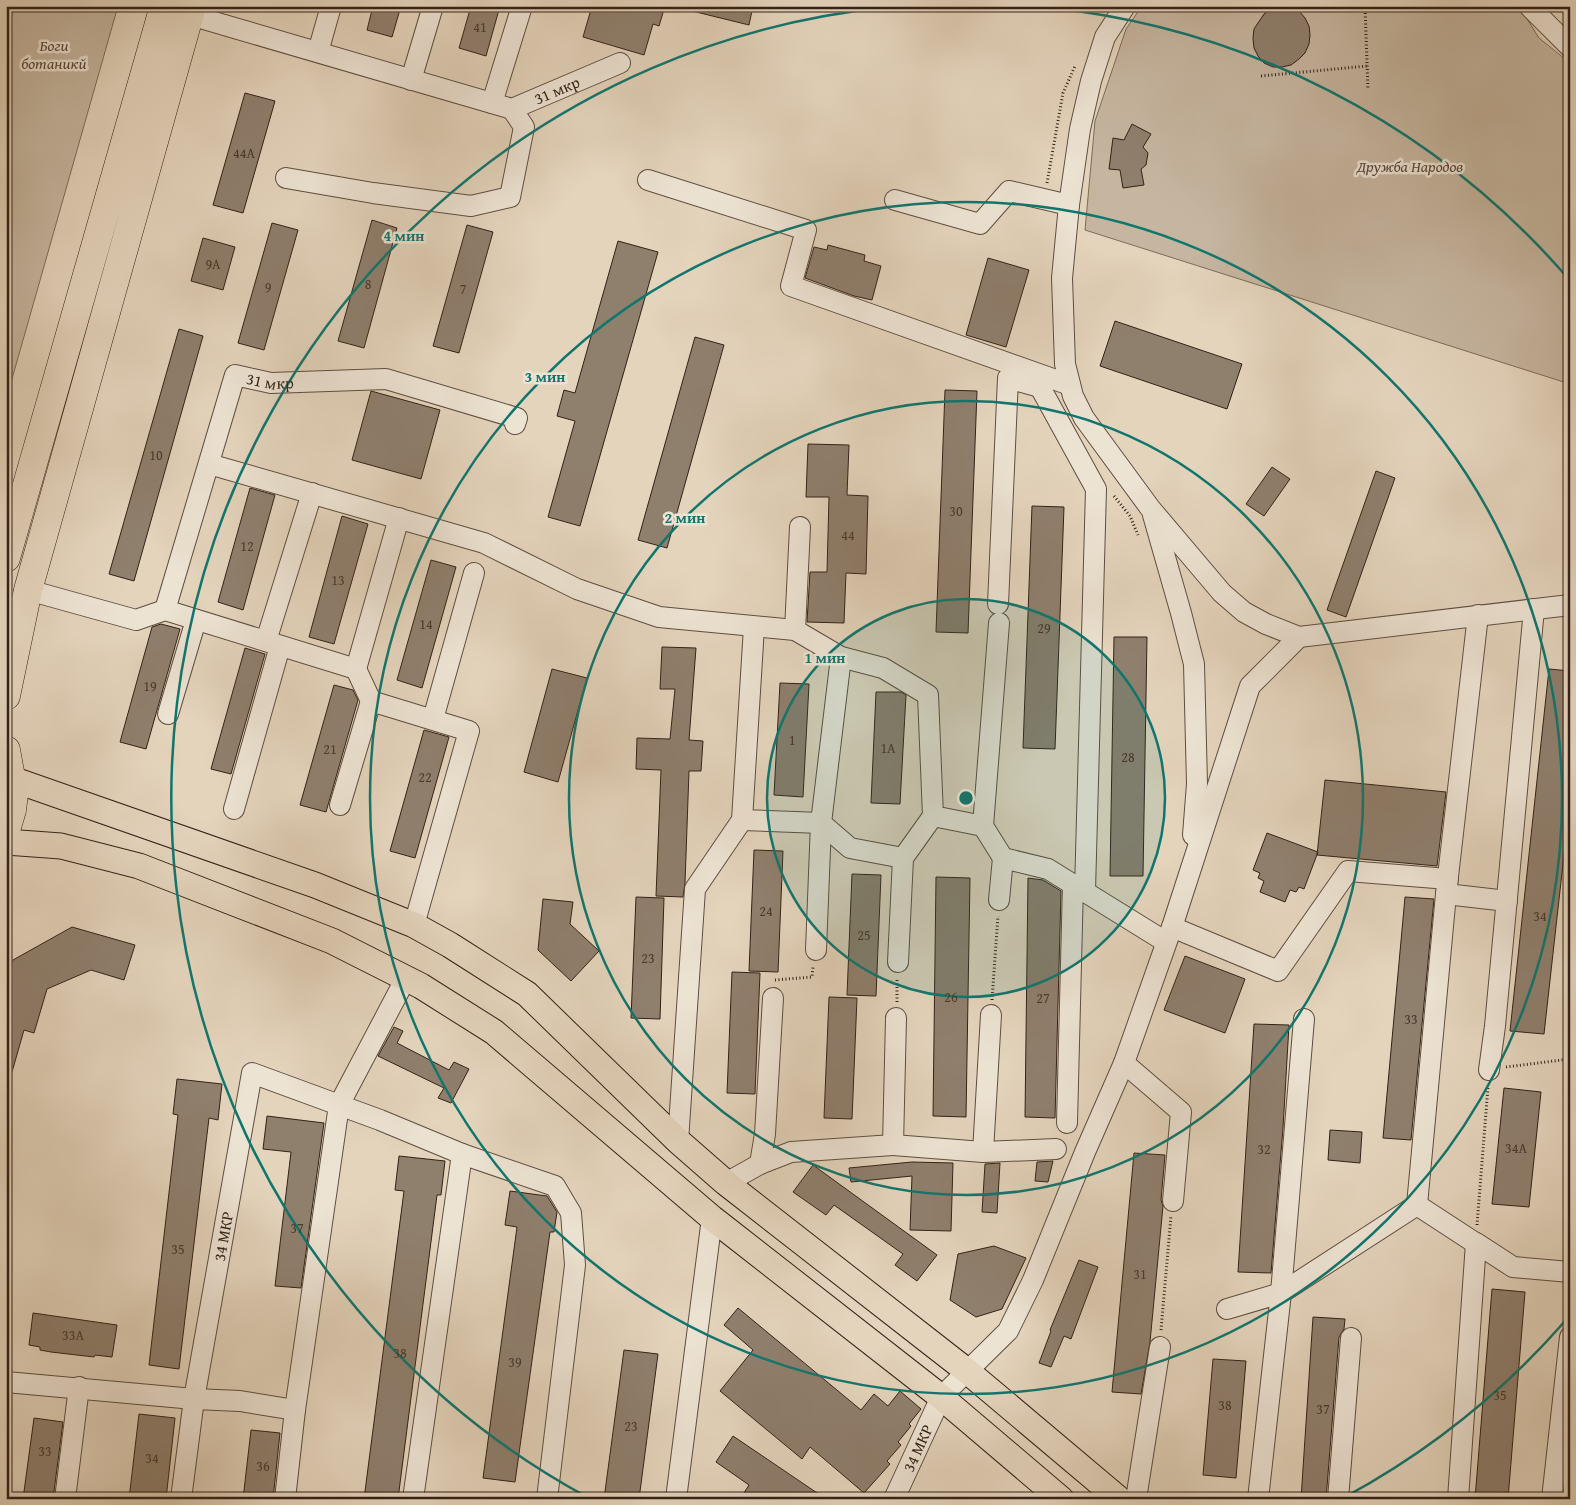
<svg xmlns="http://www.w3.org/2000/svg" width="1576" height="1505" font-family="'Gentium Book Plus',serif">
	<style>
		.green { fill: #c6b6a0; stroke: #7c6c5c }
		.building { fill: #8f7f6d; stroke: #322217 }
		.lines { fill: none; stroke-linecap: round; stroke-linejoin: round }
		.minor-casing { stroke: #5e4e40; stroke-width: 22 }
		.major-casing { stroke: #322217; stroke-width: 27 }
		.highway-casing { stroke: #322217; stroke-width: 29 }
		.path { stroke: #322217; stroke-width: 3; stroke-dasharray: 1 2.5; stroke-linecap: butt }
		.minor { stroke: #ede3d3; stroke-width: 20 }
		.major { stroke: #e4d4bc; stroke-width: 25 }
		.highway { stroke: #e4d4bc; stroke-width: 28 }
		.ring { fill: none; stroke: #0f766e; stroke-width: 2.5 }
		.labels { text-anchor: middle; dominant-baseline: central; stroke-width: 5; stroke-linejoin: round; paint-order: stroke }
		.number-label { font-size: 14px; fill: #49392c }
		.park-label { font-size: 16px; font-style: italic; fill: #574739; stroke: #ede3d3 }
		.street-label { font-size: 16px; fill: #322217; stroke: #ede3d3 }
		.centre { fill: #0f766e; stroke: #ede3d3; stroke-width: 2.5 }
		.ring-label { font-size: 15px; text-anchor: middle; font-weight: bold; fill: #0f766e; stroke: #ede3d3; stroke-width: 5; stroke-linejoin: round; paint-order: stroke }
	</style>
	<rect width="100%" height="100%" fill="#e4d4bc"/>
	<filter id="stains"><feTurbulence type="fractalNoise" baseFrequency=".004" numOctaves="4"/><feColorMatrix values="0 0 0 0 .2 0 0 0 0 .09 0 0 0 0 .02 0 0 0 .5 -.17"/></filter>
	<radialGradient id="worn" r=".72"><stop offset=".6" stop-color="#630" stop-opacity="0"/><stop offset="1" stop-color="#630" stop-opacity=".3"/></radialGradient>
	<path class="green" d="M6,6H118L6,400Z
		M1142,6H1519L1539,38L1570,63V384L1085,230L1095,121L1126,29Z"/>
	<path class="building" d="M373,6H401L392,37L367,30Z
		M471,6H500L486,56L459,48Z
		M592,6H665L659,26L653,24L644,55L583,37Z
		M693,6H753L749,25L692,11Z
		M1281,6H1290L1299,11L1305,18L1309,26L1310,35L1309,44L1305,53L1299,59L1291,65L1282,67H1273L1264,63L1258,56L1254,48L1253,38L1254,29L1264,14L1272,9Z
		M245,93L275,101L243,213L213,205Z
		M1132,124L1151,134L1143,147L1148,153L1146,165L1141,169L1144,185L1123,188L1120,170L1109,169L1113,138L1124,140Z
		M372,220L397,228L364,348L338,341Z
		M272,223L298,230L264,350L238,343Z
		M467,225L493,232L459,353L433,346Z
		M203,238L235,247L223,290L191,281Z
		M618,241L658,252L580,526L548,517L575,421L557,416L564,390L575,393Z
		M828,245L865,255L864,261L881,266L872,300L854,296L805,278L814,247L827,250Z
		M988,258L1029,270L1006,347L966,335Z
		M1115,321L1242,364L1227,409L1100,366Z
		M179,329L203,336L134,581L109,574Z
		M695,337L724,345L667,548L638,540Z
		M945,390L977,391L968,633L936,632Z
		M371,391L440,410L421,479L352,460Z
		M808,444L849,445L847,495L868,496L866,574L846,573L844,623L807,622L810,572H827L829,497H806Z
		M1272,467L1290,479L1264,516L1246,504Z
		M1376,471L1395,478L1346,617L1327,610Z
		M250,488L275,495L243,610L218,602Z
		M1032,506L1064,507L1055,749L1023,748Z
		M342,516L368,524L334,644L309,637Z
		M431,560L456,567L422,688L397,680Z
		M161,624L180,629L146,749L120,742L152,627Z
		M1114,637H1147L1143,876H1110Z
		M662,647L696,648L689,740L703,741L701,771H689L685,883L683,897L656,896L661,770L636,769L637,738L670,739L675,689H660Z
		M245,648L265,654L231,774L211,769Z
		M552,669L587,678L558,782L524,772Z
		M1549,669L1570,671V801L1544,1034L1510,1031Z
		M780,683L809,684L803,797L774,795Z
		M334,685L353,690L358,700L326,812L300,805Z
		M876,692H901L906,695L900,804L871,803Z
		M424,730L449,737L415,858L390,851Z
		M1325,780L1446,792L1437,866L1317,855Z
		M1267,833L1318,852L1304,889L1299,887L1296,892L1290,890L1285,902L1260,892L1264,881L1258,878L1260,873L1253,870Z
		M754,850L783,851L778,972L749,971Z
		M852,874L881,875L876,996L847,995Z
		M936,877L970,878L966,1117L933,1116Z
		M1028,878L1043,880L1061,891L1055,1118L1025,1117Z
		M636,897L664,898L660,1019L631,1018Z
		M1405,897L1434,899L1411,1140L1383,1138Z
		M543,899L573,902L570,924L599,951L571,981L538,950Z
		M72,927L135,945L124,980L91,970L47,989L34,1033L24,1030L10,1079L6,1078V982L13,960Z
		M1185,956L1245,979L1225,1033L1164,1010Z
		M732,972L760,973L755,1094L727,1093Z
		M829,997L857,998L852,1119L824,1118Z
		M1254,1024L1289,1025L1283,1128L1271,1273L1238,1272Z
		M394,1027L403,1031L397,1043L449,1070L454,1062L469,1069L451,1103L438,1098L444,1088L378,1056Z
		M177,1079L222,1084L218,1120L209,1118L179,1369L149,1365L178,1115L173,1114Z
		M1504,1088L1541,1092L1529,1207L1492,1204Z
		M267,1116L324,1123L301,1288L275,1286L291,1152L263,1149Z
		M1330,1130L1362,1132L1360,1163L1328,1160Z
		M1134,1153L1165,1155L1161,1200L1163,1206L1150,1342L1141,1394L1112,1392Z
		M399,1156L445,1161L441,1195H437L398,1499H364L404,1191L395,1190Z
		M1053,1161L1048,1182L1035,1181L1037,1162Z
		M912,1162L953,1163L951,1231L910,1230L912,1176L851,1182L849,1168Z
		M1000,1163L997,1213L982,1212L985,1164Z
		M813,1165L937,1255L917,1281L895,1265L903,1254L834,1205L826,1215L793,1192Z
		M510,1191L547,1196L557,1212L554,1232H550L515,1482L483,1478L517,1227L505,1225Z
		M994,1246L1026,1258L1002,1309L976,1317L950,1300L958,1254Z
		M1079,1260L1098,1267L1071,1339L1064,1336L1051,1367L1039,1363L1051,1331L1050,1330Z
		M1492,1289L1525,1292L1508,1499H1475Z
		M738,1308L861,1410L874,1394L888,1406L900,1391L921,1409L909,1424L911,1426L898,1442L901,1445L887,1461L890,1464L864,1493L810,1447L802,1459L720,1391L753,1350L724,1325Z
		M33,1313L117,1325L112,1357L95,1355L94,1357L51,1352L40,1350V1347L29,1345Z
		M1313,1317L1345,1319L1344,1329L1339,1337L1326,1499H1301Z
		M624,1350L658,1354L639,1499H604Z
		M1213,1359L1246,1361L1236,1478L1203,1475Z
		M139,1414L175,1418L166,1499H129Z
		M34,1418L63,1422L53,1499H23Z
		M251,1430L280,1433L273,1499H243Z
		M733,1436L826,1499H740L749,1485L716,1462Z"/>
	<g class="lines">
		<g class="minor-casing">
			<g id="minor">
				<path d="M1125,6L1105,37L1091,81L1080,129L1069,205L1062,278L1065,364L1073,396L1084,418L1150,508L1222,593L1244,612L1266,624L1299,637L1570,605"/>
				<path d="M1529,6L1570,47"/>
				<path id="s1" d="M190,15L512,109L620,63"/>
				<path d="M318,52L331,6"/>
				<path d="M411,80L433,6"/>
				<path d="M492,103L522,6"/>
				<path d="M286,178L373,193L471,206L510,197L524,127L512,109"/>
				<path d="M648,180L806,230L791,286L1070,385"/>
				<path d="M895,200L980,224L1009,191L1069,205"/>
				<path d="M1040,387L1096,489L1085,891"/>
				<path d="M209,464L484,543L577,589L659,617L795,630L841,657L883,668L928,695L933,816L983,826L1003,858L1048,869L1166,942"/>
				<path d="M1153,515L1181,613L1194,664L1197,784L1193,835"/>
				<path d="M28,590L136,620L165,610L356,669L371,701L469,731L414,925"/>
				<path d="M998,604L1008,378L1036,386"/>
				<path id="s2" d="M165,610L235,375L271,383L386,379L517,418L515,424"/>
				<path d="M795,630L800,527"/>
				<path d="M266,641L312,493"/>
				<path d="M356,669L399,518"/>
				<path d="M168,714L196,620"/>
				<path d="M433,719L474,573"/>
				<path d="M340,805L371,701"/>
				<path d="M234,809L280,646"/>
				<path d="M742,820L821,823L850,848L903,858"/>
				<path d="M983,826L999,623"/>
				<path d="M1446,894L1507,901"/>
				<path d="M999,900L1003,858"/>
				<path d="M1172,927L1278,971L1348,871L1448,879"/>
				<path d="M816,950L821,823L841,657"/>
				<path d="M898,962L903,858L933,816"/>
				<path d="M1124,1063L1181,1112L1173,1201"/>
				<path d="M1489,1070L1495,1026L1534,609"/>
				<path d="M1067,1123L1073,884"/>
				<path d="M678,1141L695,889L742,820L754,627"/>
				<path d="M893,1145L983,1152L1056,1149"/>
				<path d="M983,1152L991,1015"/>
				<path d="M760,1164L765,1134L773,998"/>
				<path d="M726,1183L760,1164L791,1152L893,1145L896,1018"/>
				<path d="M1417,1205L1446,894L1478,615"/>
				<path d="M1417,1205L1486,1250"/>
				<path d="M1227,1309L1281,1293L1417,1205"/>
				<path d="M6,1382L194,1399L240,1401L295,1410"/>
				<path d="M65,1499L79,1387"/>
				<path id="s3" d="M181,1499L194,1399L252,1073L380,1120L462,1154L555,1186L571,1213L575,1265L547,1499"/>
				<path d="M285,1499L295,1410L339,1105L406,978"/>
				<path d="M413,1499L462,1154"/>
				<path d="M676,1499L712,1218"/>
				<path id="s4" d="M894,1499L941,1397L1008,1331L1033,1280L1085,1152L1124,1063L1172,927L1250,686L1299,637"/>
				<path d="M1136,1499L1160,1347"/>
				<path d="M1258,1499L1281,1293L1304,1019"/>
				<path d="M1338,1499L1351,1338"/>
				<path d="M1458,1499L1476,1243L1513,1267L1570,1272"/>
				<path d="M1552,1499L1570,1337"/>
			</g>
		</g>
		<g class="major-casing">
			<path id="major" d="M6,777L315,885L414,925L450,945L527,994L678,1141L726,1183L967,1371L1119,1499
				M6,842L61,846L139,866L332,941L421,986L494,1032L712,1218L941,1397L1061,1499"/>
		</g>
		<g class="highway-casing">
			<path id="highway" d="M6,558L164,6
				M6,696L28,590L192,6
				M6,750L14,794L12,810L6,830"/>
		</g>
		<path class="path" d="M1365,6L1368,90
			M1261,76L1367,66
			M1047,183L1063,93L1075,66
			M1114,496L1130,516L1138,535
			M775,980L812,977L813,967
			M992,1000L998,916
			M897,1002V978
			M1506,1067L1570,1059
			M1477,1225L1488,1087
			M1161,1330L1171,1216"/>
		<use href="#minor" class="minor"/>
		<use href="#major" class="major"/>
		<use href="#highway" class="highway"/>
	</g>
	<circle cx="966" cy="798" r="199" fill="#0f766e" fill-opacity=".12"/>
	<g class="ring">
		<circle cx="966" cy="798" r="199"/>
		<circle cx="966" cy="798" r="397"/>
		<circle cx="966" cy="798" r="596"/>
		<path d="M1566 1320A795 795 0 0 1 1345 1497M587 1497A795 795 0 0 1 890 7M1042 7A795 795 0 0 1 1566 276"/>
	</g>
	<g class="labels">
		<g class="number-label">
			<text x="480" y="27">41</text>
			<text x="244" y="153">44А</text>
			<text x="213" y="264">9А</text>
			<text x="368" y="284">8</text>
			<text x="268" y="287">9</text>
			<text x="463" y="289">7</text>
			<text x="156" y="455">10</text>
			<text x="956" y="511">30</text>
			<text x="848" y="535">44</text>
			<text x="247" y="546">12</text>
			<text x="338" y="580">13</text>
			<text x="426" y="624">14</text>
			<text x="1044" y="628">29</text>
			<text x="150" y="686">19</text>
			<text x="792" y="740">1</text>
			<text x="888" y="748">1А</text>
			<text x="330" y="749">21</text>
			<text x="1128" y="757">28</text>
			<text x="425" y="777">22</text>
			<text x="766" y="911">24</text>
			<text x="1540" y="916">34</text>
			<text x="864" y="935">25</text>
			<text x="648" y="958">23</text>
			<text x="951" y="997">26</text>
			<text x="1043" y="998">27</text>
			<text x="1411" y="1019">33</text>
			<text x="1516" y="1148">34А</text>
			<text x="1264" y="1149">32</text>
			<text x="297" y="1228">37</text>
			<text x="178" y="1249">35</text>
			<text x="1140" y="1274">31</text>
			<text x="73" y="1335">33А</text>
			<text x="400" y="1353">38</text>
			<text x="515" y="1362">39</text>
			<text x="1500" y="1395">35</text>
			<text x="1225" y="1405">38</text>
			<text x="1323" y="1409">37</text>
			<text x="631" y="1426">23</text>
			<text x="45" y="1451">33</text>
			<text x="152" y="1458">34</text>
			<text x="263" y="1466">36</text>
		</g>
		<g class="park-label">
			<text x="54" y="45">Боги<tspan x="54" dy="18">ботаникй</tspan></text>
			<text x="1410" y="166">Дружба Народов</text>
		</g>
		<g class="street-label">
			<text stroke="none"><textPath href="#s1" startOffset="384">31 мкр</textPath></text>
			<text stroke="none"><textPath href="#s2" startOffset="281">31 мкр</textPath></text>
			<text stroke="none"><textPath href="#s3" startOffset="266">34 МКР</textPath></text>
			<text stroke="none"><textPath href="#s4" startOffset="56">34 МКР</textPath></text>
		</g>
	</g>
	<circle cx="966" cy="798" r="8" class="centre"/>
	<g class="ring-label">
		<text x="404" y="241">4 мин</text>
		<text x="545" y="382">3 мин</text>
		<text x="685" y="523">2 мин</text>
		<text x="825" y="663">1 мин</text>
	</g>
	<rect width="1576" height="1505" fill="none" stroke="#e4d4bc" stroke-width="25"/>
	<rect x="8" y="8" width="1561" height="1490" fill="none" stroke="#322217" stroke-width="2.5"/>
	<rect x="12" y="12" width="1551" height="1480" fill="none" stroke="#322217"/>
	<rect width="100%" height="100%" filter="url(#stains)"/>
	<rect width="100%" height="100%" fill="url(#worn)"/>
</svg>
